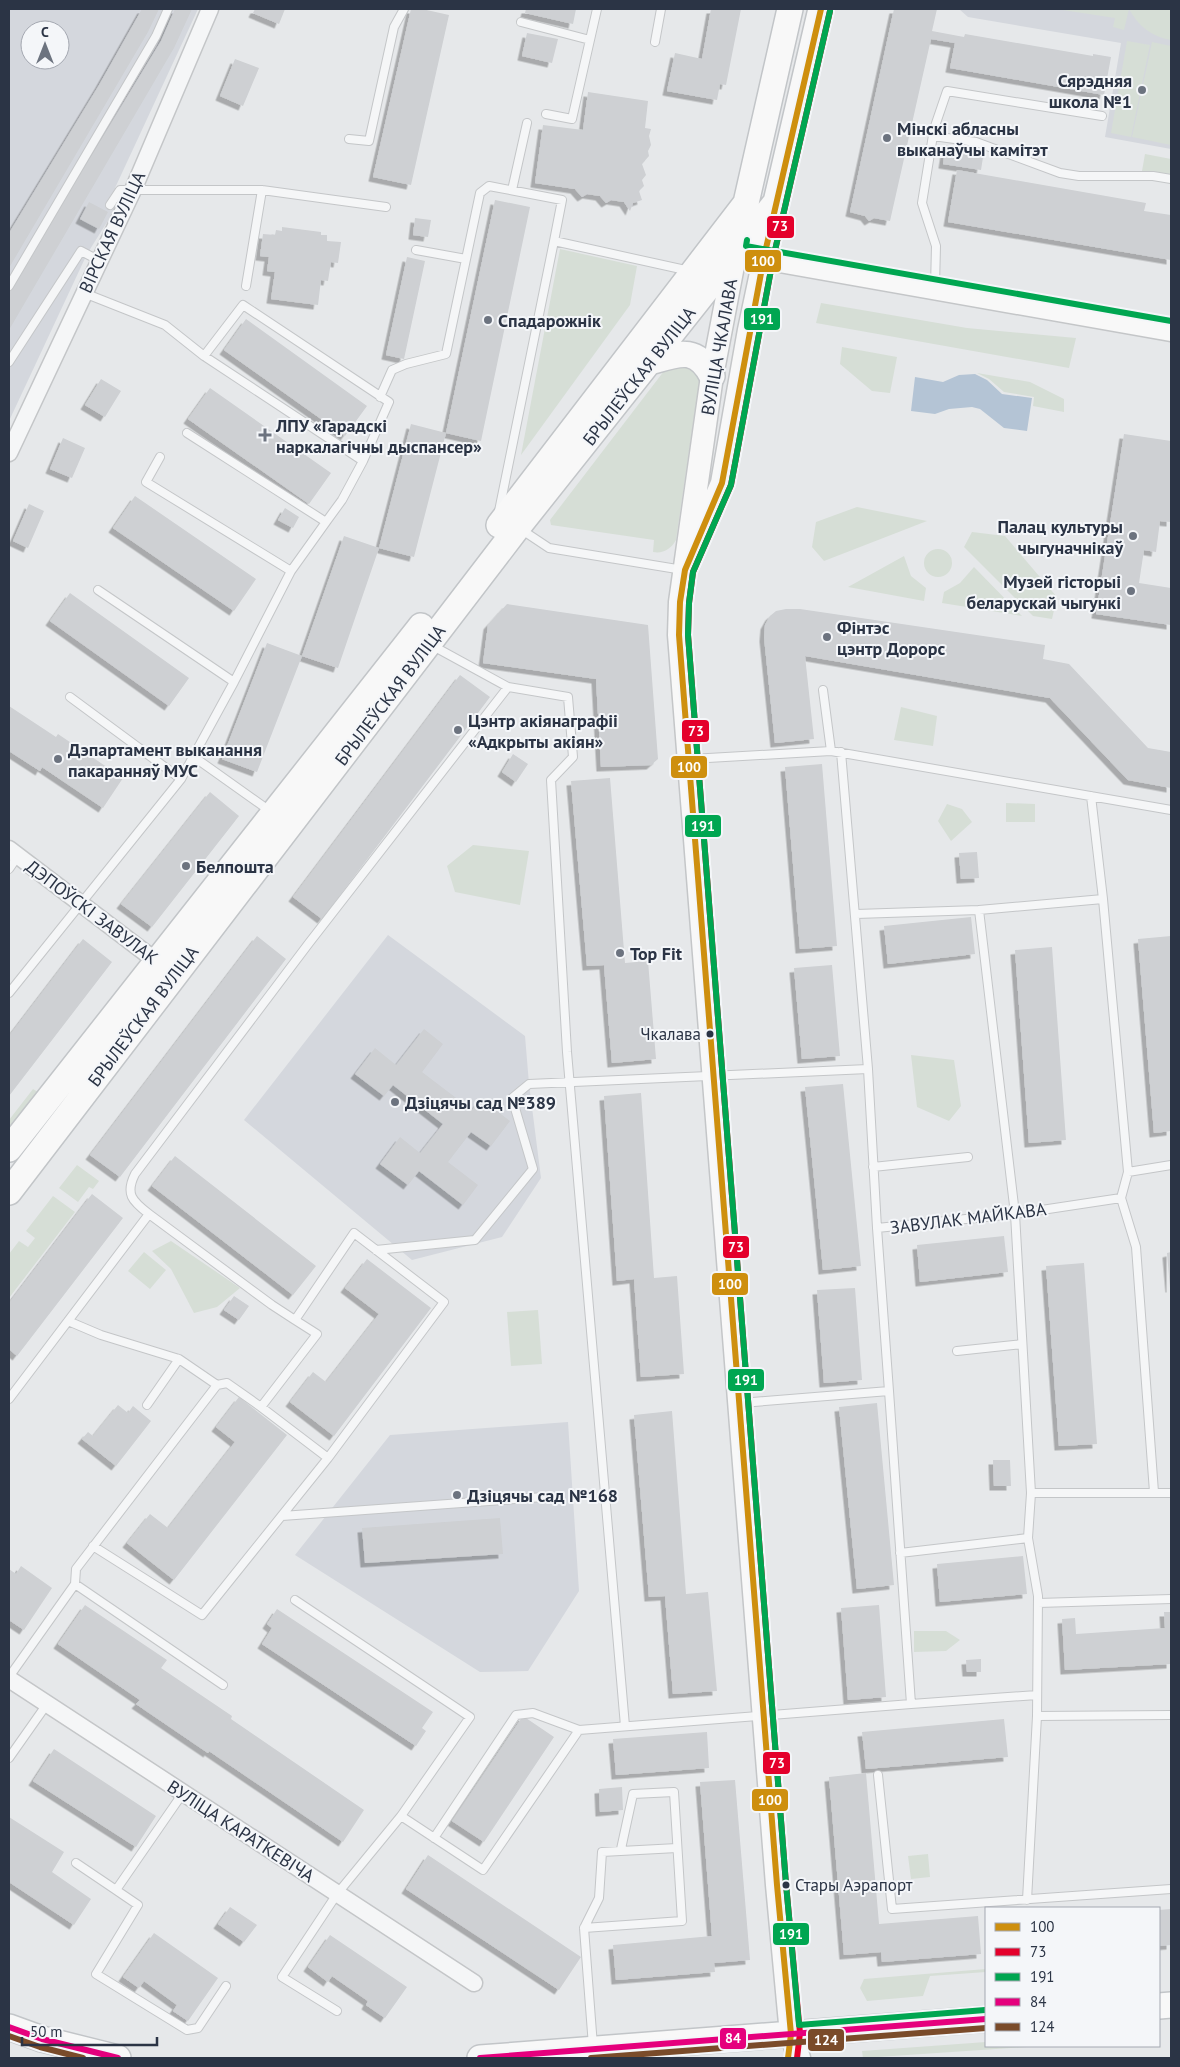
<svg xmlns="http://www.w3.org/2000/svg" width="1180" height="2067" font-family="'PT Sans',sans-serif">
	<style>
		.built { fill: #d4d7dd; fill-rule: evenodd }
		.green { fill: #d6ded6 }
		.water { fill: #b4c4d5 }
		.building { fill: #ced0d3; filter: url(#shadow) }
		.lines { fill: none; stroke-linecap: round; stroke-linejoin: round }
		.service-casing { stroke: #c4c6c8; stroke-width: 10 }
		.minor-casing { stroke: #c4c6c8; stroke-width: 19 }
		.secondary-casing { stroke: #c4c6c8; stroke-width: 25 }
		.primary-casing { stroke: #c2c5c8; stroke-width: 28 }
		.service { stroke: #f5f6f7; stroke-width: 8 }
		.minor { stroke: #f5f6f7; stroke-width: 16 }
		.secondary { stroke: #f8f8f8; stroke-width: 22 }
		.primary { stroke: #f8f8f8; stroke-width: 25 }
		.bus-1-casing { stroke: #f4f6f9; stroke-width: 10 }
		.bus-2-casing { stroke: #f4f6f9; stroke-width: 10 }
		.bus-3-casing { stroke: #f4f6f9; stroke-width: 10 }
		.bus-4-casing { stroke: #f4f6f9; stroke-width: 10 }
		.bus-5-casing { stroke: #f4f6f9; stroke-width: 10 }
		.bus-1 { stroke: #ce8f0e; stroke-width: 6 }
		.bus-2 { stroke: #e4002b; stroke-width: 6 }
		.bus-3 { stroke: #00a651; stroke-width: 6 }
		.bus-4 { stroke: #e5007d; stroke-width: 6 }
		.bus-5 { stroke: #7a4b2a; stroke-width: 6 }
		.poi-dot { fill: #6c737f; stroke: #f4f6f9; stroke-width: 2 }
		.bus-dot { fill: #2b3445; stroke: #f4f6f9; stroke-width: 2 }
		.labels { text-anchor: middle; dominant-baseline: central; stroke-width: 4; stroke-linejoin: round; paint-order: stroke }
		.bus-label { font-size: 17px; fill: #2b3445; stroke: #f4f6f9; text-anchor: end }
		.poi-label { font-size: 18px; font-weight: bold; fill: #2b3445; stroke: #f4f6f9; text-anchor: start }
		.street-label { font-size: 18px; fill: #2b3445; stroke: #f4f6f9 }
		.line-badge { stroke: #f4f6f9; stroke-width: 2 }
		.badge-label { font-size: 14px; text-anchor: middle; font-weight: bold; fill: #fff }
	</style>
	<defs>
		<filter id="shadow"><feDropShadow dx="-4.5" dy="4.5" stdDeviation="0" flood-color="#0004"/></filter>
	</defs>
	<rect width="100%" height="100%" fill="#e6e8ea"/>
	<path class="built" d="M9,9H198L115,188L126,192L87,254L9,421ZM30,30H60V60H30Z
		M959,9H1171V149L1105,137L1121,43L968,17Z
		M388,935L525,1036L529,1084L541,1178L502,1237L412,1260L244,1120Z
		M568,1422L579,1591L528,1671L480,1672L295,1555L390,1435Z"/>
	<path class="green" d="M1056,9H1171V40C1152,37 1138,26 1129,9L1124,30L1113,27L1115,18Z
		M1127,41L1150,45L1131,137L1111,133Z
		M1152,42L1171,46V145L1132,137Z
		M1145,154L1171,159V174L1142,171Z
		M560,249L637,266L630,305L521,455Z
		M821,303L967,328L1076,338L1069,368L816,323Z
		M842,347L897,357L890,393L872,391L840,364Z
		M687,366L698,374L699,382L676,540C671,549 663,554 653,552L654,540L551,525L550,520L664,371L671,367Z
		M977,373L1030,382L1064,399V412L1033,406L1034,397L1004,392L989,379Z
		M857,507L927,521L824,561L812,547L816,522Z
		M972,532L1005,536L1057,597L1052,619L1033,616L964,547Z
		M924 563a14 14 0 1 1 28 0a14 14 0 1 1-28 0Z
		M904,556L911,576L926,588L924,601L848,587Z
		M974,567L1022,616L942,603L944,592L960,583Z
		M901,707L937,716L933,746L894,740Z
		M1006,803L1035,804V822H1006Z
		M947,804L962,809L972,822L951,841L938,821Z
		M473,845L529,851L520,905L455,892L447,866Z
		M911,1055L954,1060L961,1106L949,1121L917,1107Z
		M33,1089L38,1092L9,1134V1120Z
		M77,1165L99,1181L93,1189L89,1187L78,1202L59,1188Z
		M53,1196L75,1212L9,1298V1254L19,1241L28,1247L35,1238L26,1231Z
		M171,1241L240,1288L217,1307L194,1313L171,1269L152,1251Z
		M144,1252L166,1270L150,1289L128,1271Z
		M538,1310L542,1364L511,1366L507,1312Z
		M914,1631H946L960,1640L946,1651L914,1652Z
		M928,1854L930,1877L911,1879L908,1856Z
		M986,1969V1972L930,1976L923,1996L867,2001L860,1988L864,1979Z
		M986,2042V2046H1040L863,2058L862,2051Z"/>
	<path class="water" d="M975,374L987,380L1002,394L1032,398L1027,431L1004,428L980,409L972,407L949,409L935,414L911,411L915,377L943,382L959,375Z"/>
	<path class="building" d="M142,9H159L148,32L9,268V233L99,85Z
		M175,9H192L174,48L9,330V291L161,41Z
		M255,9H285L279,24L253,13Z
		M411,9H422L449,15L411,185L373,177Z
		M526,9H576L573,24L525,13Z
		M711,9H741L726,85L720,84L717,100L667,91L675,53L702,59Z
		M894,9H937L932,31L964,37L965,34L1093,56V54L1111,57L1104,95L950,68L955,43L931,39L890,221L874,218L869,221L865,216L850,212Z
		M527,33L558,39L552,63L522,56Z
		M235,59L259,68L243,106L220,96Z
		M588,92L648,101L645,128L651,129L649,136L651,145L648,151L649,156L642,164L646,175L642,180L644,186L639,191L642,200L633,203L630,211L624,202L611,200L606,203L600,196L587,194L582,197L575,189L535,183L543,125L583,130Z
		M946,145L984,151L981,170L943,164Z
		M957,170L1146,203L1144,211L1171,215V260L948,222Z
		M495,200L530,207L481,441L446,433L414,557L379,548L411,424L446,433Z
		M89,202L108,212L99,229L80,219Z
		M415,218L431,220L428,237L413,235Z
		M282,227L321,232V235H327V241L341,242L338,263L331,262L328,281L321,280L318,305L271,299L275,272L267,271L269,257L260,256L263,234L275,235L276,230L282,231Z
		M407,257L425,261L404,359L386,355Z
		M246,319L367,406L345,436L224,350Z
		M101,379L121,391L105,417L85,405Z
		M210,388L331,473L309,504L188,419Z
		M1124,434L1171,441V522L1160,521L1156,552L1144,550L1139,583L1171,588V625L1096,614Z
		M63,438L85,448L72,478L50,469Z
		M135,496L256,579L234,611L113,528Z
		M29,504L44,511L28,548L13,541Z
		M285,508L299,517L293,528L278,520Z
		M344,536L379,548L338,668L302,656Z
		M70,593L189,678L169,706L50,621Z
		M507,604L648,625L658,759L651,765L601,767L596,679L483,663L488,625Z
		M786,609H800L1045,645L1043,659L1069,664L1148,748L1171,752V788L1128,780L1050,698L805,656L814,739L775,743L764,637L765,625L770,616L776,611Z
		M267,643L302,656L257,772L222,759Z
		M460,675L490,697L322,919L293,897Z
		M9,706L56,737L58,734L123,778L103,808L42,767L40,771L9,751Z
		M513,754L528,764L516,782L502,772Z
		M822,764L837,946L800,949L785,767Z
		M610,778L625,963L648,961L656,1059L612,1063L604,965L587,966L571,781Z
		M210,792L239,816L152,927L121,904Z
		M977,852L979,878L961,879L959,853Z
		M971,917L975,954L888,964L884,926Z
		M257,936L286,959L120,1177L90,1155Z
		M1171,936V1131L1154,1133L1138,939Z
		M83,939L112,962L9,1096V1036Z
		M1052,947L1066,1140L1029,1143L1015,950Z
		M832,965L840,1056L802,1059L794,968Z
		M424,1029L443,1044L422,1072L472,1110L481,1099L510,1121L491,1146L471,1132L448,1162L478,1185L463,1205L419,1171L408,1185L380,1164L400,1137L420,1153L443,1124L393,1085L384,1096L355,1074L375,1048L396,1065Z
		M843,1084L861,1266L823,1270L805,1087Z
		M641,1093L654,1278L677,1276L684,1374L641,1377L634,1279L617,1281L604,1096Z
		M175,1156L316,1266L293,1295L152,1186Z
		M92,1194L123,1218L17,1356L9,1349V1303Z
		M1004,1236L1008,1272L920,1282L917,1245Z
		M1171,1252V1288H1170L1167,1253Z
		M367,1259L431,1308L334,1436L290,1402L313,1372L326,1382L379,1314L345,1288Z
		M1084,1263L1097,1444L1059,1446L1046,1266Z
		M855,1288L862,1380L824,1383L817,1290Z
		M234,1296L249,1306L239,1320L224,1310Z
		M239,1397L287,1435L174,1580L127,1543L150,1514L168,1528L235,1442L216,1427Z
		M877,1403L894,1585L857,1589L839,1407Z
		M118,1405L128,1413L133,1406L151,1421L116,1466L82,1439L88,1432L93,1436Z
		M672,1411L686,1594L708,1592L717,1691L673,1694L665,1596L649,1597L634,1415Z
		M993,1460H1010L1011,1486H994Z
		M500,1518L503,1554L365,1563L362,1528Z
		M1023,1556L1027,1594L940,1602L937,1564Z
		M21,1566L52,1588L24,1630L9,1620V1569L16,1574Z
		M85,1605L167,1660L161,1668L232,1716L231,1719L364,1810L343,1842L209,1751L208,1753L136,1704L140,1700L58,1644Z
		M879,1605L886,1697L848,1700L841,1608Z
		M277,1609L433,1712L422,1728L426,1731L416,1746L262,1644L272,1628L267,1624Z
		M1164,1612H1171V1664L1065,1670L1062,1619L1075,1618L1076,1634L1165,1628Z
		M981,1659V1672H967L966,1660Z
		M523,1716L554,1737L484,1842L452,1821Z
		M1004,1719L1008,1757L866,1769L862,1732Z
		M707,1732L709,1768L616,1775L613,1739Z
		M54,1749L156,1816L136,1847L33,1781Z
		M866,1773L879,1924L978,1916L981,1954L882,1962L881,1952L844,1955L829,1777Z
		M735,1780L750,1960L714,1963L715,1972L616,1980L613,1945L712,1936L700,1782Z
		M622,1787L623,1810L600,1812L599,1789Z
		M9,1817L64,1852L52,1872L91,1899L74,1925L9,1882Z
		M428,1855L581,1957L559,1990L406,1889Z
		M230,1907L257,1925L244,1942L218,1924Z
		M1171,1909V1945L1159,1946V1910Z
		M154,1933L218,1978L188,2021L173,2011L177,2005L144,1981L139,1988L123,1977Z
		M330,1935L407,1987L385,2018L366,2005L368,2001L332,1976L328,1982L308,1967Z"/>
	<g class="lines">
		<g class="service-casing">
			<path id="service" d="M521,22L590,40
				M655,42L661,9
				M546,114L572,119L597,9
				M933,136L976,142L1060,173L1079,176H1153L1171,179
				M349,139L369,141L394,27L404,9
				M930,150L945,153
				M512,190L527,123
				M110,205L120,190H262L386,207
				M416,250L466,259
				M9,286L156,36L168,9
				M246,286L262,190
				M935,286L936,246L922,203L934,129L947,91L1102,116
				M84,293L165,325L204,356L363,461L342,500L326,522
				M204,356L243,305L389,402L363,461
				M9,362L81,251L100,261
				M380,397L392,370L406,364L446,354L480,193L489,186L562,200L554,241
				M160,457L146,482L291,571
				M499,511L554,241L690,271
				M522,530L549,548L683,570
				M98,590L234,682
				M433,646L508,687L568,697L573,757L551,780L567,1052L625,1726
				M823,690L831,751L1171,810
				M70,697L181,779
				M841,752L868,1069L877,1228
				M194,757L270,811
				M691,759L831,751
				M1091,796L1103,899L1128,1172L1121,1198
				M9,869L18,856
				M856,914L979,910
				M9,993L181,779L234,682L291,571L326,522L187,433
				M873,1167L968,1157
				M1128,1172L1171,1165
				M1121,1198L1136,1247L1154,1492
				M149,1214L272,1305L295,1320
				M376,1250L475,1240L533,1169L512,1098L529,1084L868,1069
				M957,1351L1022,1344
				M9,1399L149,1214C132,1201 125,1194 135,1174L309,943L508,687
				M741,1403L889,1391L877,1228L1015,1214L1121,1198
				M147,1405L179,1359
				M261,1407L328,1458
				M1031,1493L1015,1214L979,910L1103,899
				M282,1516L544,1497
				M93,1546L202,1615L328,1458L444,1302L354,1233L295,1320L317,1334L261,1407L227,1383L217,1385
				M900,1553L1028,1538
				M75,1584L223,1685
				M295,1600L470,1717L401,1816L337,1894L282,1977L337,2011
				M1038,1603L1171,1599
				M9,1677L75,1584L76,1569L217,1385L179,1359L101,1335L68,1321
				M911,1704L1037,1695
				M1037,1716L1171,1715
				M9,1758L47,1704
				M878,1775L892,1909L1171,1889
				M401,1816L483,1870L579,1730L911,1704L889,1391
				M434,1838L516,1715L533,1713L579,1730
				M76,1863L116,1890L183,1793
				M116,1890L138,1905L96,1974L187,2030L198,2028L226,1986
				M1027,1900L1037,1716L1038,1596L1028,1538L1031,1493H1171
				M584,1928L599,1898L602,1852L677,1848
				M593,2046L584,1928L682,1921L674,1792L633,1794L621,1849"/>
		</g>
		<g class="minor-casing">
			<path id="minor" d="M9,453L133,190L210,9
				M9,849L164,967
				M9,1679L474,1983"/>
		</g>
		<g class="secondary-casing">
			<path id="secondary" d="M736,250L712,376L680,602L679,635L777,1885L791,2034L799,2058
				M735,253L1171,330
				M697,542L722,483L749,330L776,202"/>
		</g>
		<g class="primary-casing">
			<path id="primary" d="M650,362C678,354 696,345 712,376
				M499,525L746,203L790,9
				M9,1149L421,626
				M9,1192L518,527L776,202L821,9
				M1159,2006L1171,2005
				M9,2027L42,2039L118,2058
				M480,2058L986,2019"/>
		</g>
		<use href="#service" class="service"/>
		<use href="#minor" class="minor"/>
		<use href="#secondary" class="secondary"/>
		<use href="#primary" class="primary"/>
		<g class="bus-1-casing">
			<path id="bus-1" d="M788,2058L791,2034L777,1885L679,635L680,602L685,570L722,483L764,257L821,9"/>
		</g>
		<g class="bus-2-casing">
			<path id="bus-2" d="M797,2058L800,2033L786,1884L688,635L689,603L693,572L731,485L773,259L830,11"/>
		</g>
		<g class="bus-3-casing">
			<path id="bus-3" d="M830,11L773,259L731,485L693,572L689,603L688,635L786,1884L799,2025L985,2010
				M747,240L746,246L1171,321"/>
		</g>
		<g class="bus-4-casing">
			<path id="bus-4" d="M9,2027L42,2039L118,2058
				M480,2058L986,2019"/>
		</g>
		<g class="bus-5-casing">
			<path id="bus-5" d="M9,2036L40,2047L83,2058
				M591,2058L986,2028"/>
		</g>
		<use href="#bus-1" class="bus-1"/>
		<use href="#bus-2" class="bus-2"/>
		<use href="#bus-3" class="bus-3"/>
		<use href="#bus-4" class="bus-4"/>
		<use href="#bus-5" class="bus-5"/>
	</g>
	<g class="poi-dot">
		<circle cx="1142" cy="90" r="5"/>
		<circle cx="887" cy="138" r="5"/>
		<circle cx="488" cy="320" r="5"/>
		<path d="M262.5 427.5h5v5h5v5h-5v5h-5v-5h-5v-5h5z"/>
		<circle cx="1133" cy="536" r="5"/>
		<circle cx="1131" cy="591" r="5"/>
		<circle cx="827" cy="637" r="5"/>
		<circle cx="458" cy="730" r="5"/>
		<circle cx="58" cy="759" r="5"/>
		<circle cx="186" cy="866" r="5"/>
		<circle cx="620" cy="953" r="5"/>
		<circle cx="395" cy="1102" r="5"/>
		<circle cx="457" cy="1495" r="5"/>
	</g>
	<g class="bus-dot">
		<circle cx="710" cy="1034" r="4.5"/>
		<circle cx="786" cy="1885" r="4.5"/>
	</g>
	<g class="labels">
		<g class="bus-label">
			<text x="701" y="1034">Чкалава</text>
			<text x="795" y="1885" text-anchor="start">Стары Аэрапорт</text>
		</g>
		<g class="poi-label">
			<text x="1132" y="80" text-anchor="end">Сярэдняя<tspan x="1132" dy="21">школа №1</tspan></text>
			<text x="897" y="128">Мінскі абласны<tspan x="897" dy="21">выканаўчы камітэт</tspan></text>
			<text x="498" y="320">Спадарожнік</text>
			<text x="276" y="425">ЛПУ «Гарадскі<tspan x="276" dy="21">наркалагічны дыспансер»</tspan></text>
			<text x="1123" y="526" text-anchor="end">Палац культуры<tspan x="1123" dy="21">чыгуначнікаў</tspan></text>
			<text x="1121" y="581" text-anchor="end">Музей гісторыі<tspan x="1121" dy="21">беларускай чыгункі</tspan></text>
			<text x="837" y="627">Фінтэс<tspan x="837" dy="21">цэнтр Дорорс</tspan></text>
			<text x="468" y="720">Цэнтр акіянаграфіі<tspan x="468" dy="21">«Адкрыты акіян»</tspan></text>
			<text x="68" y="749">Дэпартамент выканання<tspan x="68" dy="21">пакаранняў МУС</tspan></text>
			<text x="196" y="866">Белпошта</text>
			<text x="630" y="953">Top Fit</text>
			<text x="405" y="1102">Дзіцячы сад №389</text>
			<text x="467" y="1495">Дзіцячы сад №168</text>
		</g>
		<g class="street-label">
			<text transform="translate(112 232) rotate(-65)">ВІРСКАЯ ВУЛІЦА</text>
			<text transform="translate(719 347) rotate(-80)">ВУЛІЦА ЧКАЛАВА</text>
			<text transform="translate(639 376) rotate(-52)">БРЫЛЕЎСКАЯ ВУЛІЦА</text>
			<text transform="translate(390 695) rotate(-53)">БРЫЛЕЎСКАЯ ВУЛІЦА</text>
			<text transform="translate(92 912) rotate(37)">ДЭПОЎСКІ ЗАВУЛАК</text>
			<text transform="translate(143 1016) rotate(-53)">БРЫЛЕЎСКАЯ ВУЛІЦА</text>
			<text transform="translate(968 1218) rotate(-7)">ЗАВУЛАК МАЙКАВА</text>
			<text transform="translate(241 1831) rotate(33)">ВУЛІЦА КАРАТКЕВІЧА</text>
		</g>
	</g>
	<g class="line-badge">
		<rect x="766" y="215" width="29" height="24" rx="5" fill="#e4002b"/>
		<rect x="744" y="249" width="38" height="24" rx="5" fill="#ce8f0e"/>
		<rect x="743" y="307" width="38" height="24" rx="5" fill="#00a651"/>
		<rect x="681" y="719" width="29" height="24" rx="5" fill="#e4002b"/>
		<rect x="670" y="755" width="38" height="24" rx="5" fill="#ce8f0e"/>
		<rect x="684" y="814" width="38" height="24" rx="5" fill="#00a651"/>
		<rect x="722" y="1235" width="28" height="24" rx="5" fill="#e4002b"/>
		<rect x="711" y="1272" width="38" height="24" rx="5" fill="#ce8f0e"/>
		<rect x="727" y="1368" width="38" height="24" rx="5" fill="#00a651"/>
		<rect x="762" y="1751" width="29" height="24" rx="5" fill="#e4002b"/>
		<rect x="751" y="1788" width="38" height="24" rx="5" fill="#ce8f0e"/>
		<rect x="772" y="1922" width="38" height="24" rx="5" fill="#00a651"/>
		<rect x="719" y="2027" width="28" height="23" rx="5" fill="#e5007d"/>
		<rect x="807" y="2028" width="38" height="24" rx="5" fill="#7a4b2a"/>
	</g>
	<g class="badge-label">
		<text x="780" y="231">73</text>
		<text x="763" y="266">100</text>
		<text x="762" y="324">191</text>
		<text x="696" y="736">73</text>
		<text x="689" y="772">100</text>
		<text x="703" y="831">191</text>
		<text x="736" y="1252">73</text>
		<text x="730" y="1289">100</text>
		<text x="746" y="1385">191</text>
		<text x="777" y="1768">73</text>
		<text x="770" y="1805">100</text>
		<text x="791" y="1939">191</text>
		<text x="733" y="2043">84</text>
		<text x="826" y="2045">124</text>
	</g>
	<rect width="1180" height="2067" fill="none" stroke="#2b3445" stroke-width="20"/>
	<rect x="985" y="1907" width="175" height="140" fill="#f4f6f9" stroke="#a4a8b1"/>
	<rect x="995" y="1923" width="25" height="8" fill="#ce8f0e" stroke="#a4a8b1"/>
	<text x="1030" y="1932" font-size="15" fill="#2b3445">100</text>
	<rect x="995" y="1948" width="25" height="8" fill="#e4002b" stroke="#a4a8b1"/>
	<text x="1030" y="1957" font-size="15" fill="#2b3445">73</text>
	<rect x="995" y="1973" width="25" height="8" fill="#00a651" stroke="#a4a8b1"/>
	<text x="1030" y="1982" font-size="15" fill="#2b3445">191</text>
	<rect x="995" y="1998" width="25" height="8" fill="#e5007d" stroke="#a4a8b1"/>
	<text x="1030" y="2007" font-size="15" fill="#2b3445">84</text>
	<rect x="995" y="2023" width="25" height="8" fill="#7a4b2a" stroke="#a4a8b1"/>
	<text x="1030" y="2032" font-size="15" fill="#2b3445">124</text>
	<g transform="translate(45 45)"><circle r="24" fill="#f4f6f9" stroke="#a4a8b1"/>
	<path d="M0-4L9 19L0 12L-9 19Z" fill="#6c737f"/>
	<text y="-8" font-size="14" font-weight="bold" text-anchor="middle" fill="#2b3445">С</text>
	</g>
	<path d="M22 2037v8h135v-8" fill="none" stroke="#2b3445" stroke-width="2.5"/>
	<text x="30" y="2037" font-size="15" fill="#2b3445" stroke="#f4f6f9" stroke-width="4" paint-order="stroke">50 m</text>
</svg>
